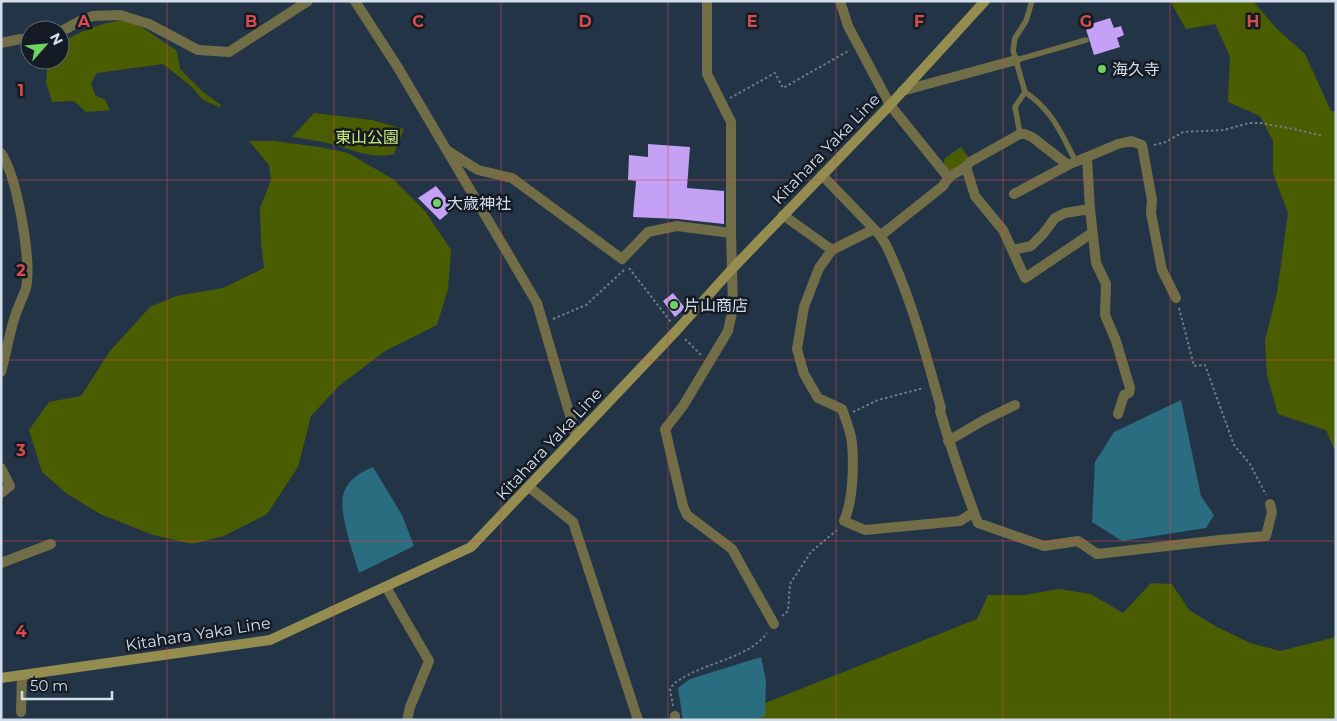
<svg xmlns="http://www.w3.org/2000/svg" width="1337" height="721" font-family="Montserrat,'Noto Sans JP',sans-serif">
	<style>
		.green { fill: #4a5e01 }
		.water { fill: #2a6c80 }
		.building { fill: #c4a1f4 }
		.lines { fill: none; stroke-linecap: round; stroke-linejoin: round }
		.path { stroke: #6d7b8b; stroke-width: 2; stroke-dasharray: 2.5 2.5; stroke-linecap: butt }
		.lane { stroke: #716d47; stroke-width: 5.5 }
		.street { stroke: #716d47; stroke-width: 10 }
		.secondary { stroke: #948d4f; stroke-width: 10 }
		.grid { fill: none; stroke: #d64c4f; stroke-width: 1; stroke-opacity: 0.55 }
		.poi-dot { fill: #6ed361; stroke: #141b24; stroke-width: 2 }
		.labels { text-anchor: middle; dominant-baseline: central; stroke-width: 5; stroke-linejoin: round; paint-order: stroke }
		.poi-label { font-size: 16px; fill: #d4deeb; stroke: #141b24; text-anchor: start }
		.park-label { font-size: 16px; fill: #c8eb74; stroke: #141b24 }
		.street-label { font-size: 16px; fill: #d4deeb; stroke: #141b24 }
		.grid-label { font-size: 16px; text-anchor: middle; font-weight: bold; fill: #d64c4f; stroke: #141b24; stroke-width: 5; stroke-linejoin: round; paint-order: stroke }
	</style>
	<rect width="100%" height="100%" fill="#233447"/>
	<path class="green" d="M1170,1H1253L1276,28L1305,54L1331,111H1336V453L1326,430L1278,414L1267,375L1265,340L1277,293L1288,213L1273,173V141L1260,116L1228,102L1230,56L1215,24L1186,29Z
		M122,20L143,28L177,51L180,69L203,92L221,105L219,107L203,100L191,86L163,64L97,73L91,83L95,95L105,100L110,110L86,112L74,101L52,102L46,82L48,60H60V43C81,31 98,24 122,20Z
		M314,113L372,120L404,129L394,154C370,160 350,148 327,143C315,140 304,139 292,137Z
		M249,141H274L320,147L348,153L393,179L425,211L451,250L448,289L437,325L385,351L339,386L311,416L298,467L267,514L224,536L192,544L153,535L100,514L66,493L42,472L29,430L49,402L81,396L110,351L150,307L176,296L223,288L264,268L261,242L260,208L271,180L269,165Z
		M961,147L969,158L953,172L943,166L945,158Z
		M1151,583L1172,584L1189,610L1217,627L1250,643L1280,651L1336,637V720H722L977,619L988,595H1024L1059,589L1091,594L1123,613Z"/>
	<path class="water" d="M1181,400L1201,496L1214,515L1206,528L1122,541L1092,522L1095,462L1114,432Z
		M373,467L402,515L414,546L359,573C354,554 337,510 344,492C348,480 362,471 373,467Z
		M761,657L766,680L765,716L752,720H683L678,688L690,679Z"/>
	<path class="building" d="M1110,18L1114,28L1121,26L1124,35L1117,38L1120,47L1094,55L1085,26Z
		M648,144L690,147L687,188L724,191V224L678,219L633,217L636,181L628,180L629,155L648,157Z
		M436,186L454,208L440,220L418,198Z
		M673,293L685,308L675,317L663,301Z"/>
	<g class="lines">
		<path class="path" d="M730,98L775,73L783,88L850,50
			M1154,145L1166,142L1183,132L1224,130L1249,123H1260L1289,128L1323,136
			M629,268L671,322
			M1179,308L1194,366L1205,365L1234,445L1250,464L1266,495
			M553,319L586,305L624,270
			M685,339L701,355
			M853,412L878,400L924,388
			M782,616L788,611L790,584L811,552L837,530
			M673,706L670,689C675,681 681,679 688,675C714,661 750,656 767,633"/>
		<path class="lane" d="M1016,60L1086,40
			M1025,92C1053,111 1061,133 1076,162
			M1020,134L1015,107L1025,92L1013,50L1015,38L1026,21L1032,1"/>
		<path class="street" d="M355,1L397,66L537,303L576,436
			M707,1V74L731,122V233L733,308L728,331L683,406L665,429L683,506L687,515L732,549L774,624
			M840,1L848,26L890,105L948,177
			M60,32L82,20L93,16L120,15L149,24L198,50L229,52L308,1
			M1,43L20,39L30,40
			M902,91L1016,60
			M448,151L478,170L512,178L622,259L648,232L677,226L731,233
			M1,153C17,176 32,261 26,288C23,297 18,307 15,316C9,335 6,354 1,372
			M1087,158L1090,209L1096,263L1106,284L1105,315L1116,341L1130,388L1129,393L1124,395L1118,414
			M966,167L975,196L1003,230L1025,278L1092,233
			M822,175L874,229
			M1014,194L1068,165L1118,144L1131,141L1142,145L1152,200L1151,213L1162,270L1176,298
			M783,215L832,250
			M880,236L943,186C952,170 961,174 970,162L1020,134H1025L1032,137L1068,165
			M1013,250L1031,246L1043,234L1055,218L1065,213L1090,209
			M948,441L984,420L1015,405
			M1,468L10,486L1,493
			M529,487L573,522L638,720
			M974,512L960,521L865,530L844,521C853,501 854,465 852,443C851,432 846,420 842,409L818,398L804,374L797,349L804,307L819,268L832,250L874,229C884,238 890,253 895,265C915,311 927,360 941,408L940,411C951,449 964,486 978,523L1044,546L1078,541L1097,554L1220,540L1266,536L1272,512L1270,504
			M1,563L51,544
			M386,587L429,661L410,707L407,720
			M21,712L22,675
			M675,716V720"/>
		<path class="secondary" d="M1,678L270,640L471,547L677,330L732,269L890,105L985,1"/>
	</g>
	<path class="grid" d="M167,1V720M334,1V720M501,1V720M668,1V720M836,1V720M1003,1V720M1170,1V720M1,180H1336M1,360H1336M1,541H1336"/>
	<g class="poi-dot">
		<circle cx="1102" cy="69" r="5"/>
		<circle cx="437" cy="203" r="5"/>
		<circle cx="674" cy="305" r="5"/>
	</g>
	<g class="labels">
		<g class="poi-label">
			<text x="1112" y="69">海久寺</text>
			<text x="447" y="203">大歳神社</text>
			<text x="684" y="305">片山商店</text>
		</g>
		<g class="park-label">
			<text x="367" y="137">東山公園</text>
		</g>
		<g class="street-label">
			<text transform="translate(826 149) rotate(-46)">Kitahara Yaka Line</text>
			<text transform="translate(549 444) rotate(-47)">Kitahara Yaka Line</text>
			<text transform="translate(198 634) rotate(-9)">Kitahara Yaka Line</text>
		</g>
	</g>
	<g class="grid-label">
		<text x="84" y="27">A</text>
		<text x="251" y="27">B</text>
		<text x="418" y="27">C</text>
		<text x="585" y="27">D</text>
		<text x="752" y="27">E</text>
		<text x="919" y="27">F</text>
		<text x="1086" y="27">G</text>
		<text x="1253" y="27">H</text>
		<text x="21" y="96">1</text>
		<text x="21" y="276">2</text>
		<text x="21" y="456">3</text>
		<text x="21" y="637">4</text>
	</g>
	<rect width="1337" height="721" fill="none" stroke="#d4deeb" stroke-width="5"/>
	<g transform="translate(45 45) rotate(63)"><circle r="24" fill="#141b24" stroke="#616974"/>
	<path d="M0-4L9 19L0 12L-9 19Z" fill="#6ed361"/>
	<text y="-8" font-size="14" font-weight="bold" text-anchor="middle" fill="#d4deeb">N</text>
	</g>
	<path d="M22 691v8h90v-8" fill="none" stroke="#d4deeb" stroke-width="2.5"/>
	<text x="30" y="691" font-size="15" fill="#d4deeb" stroke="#141b24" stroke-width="4" paint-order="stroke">50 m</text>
</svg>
